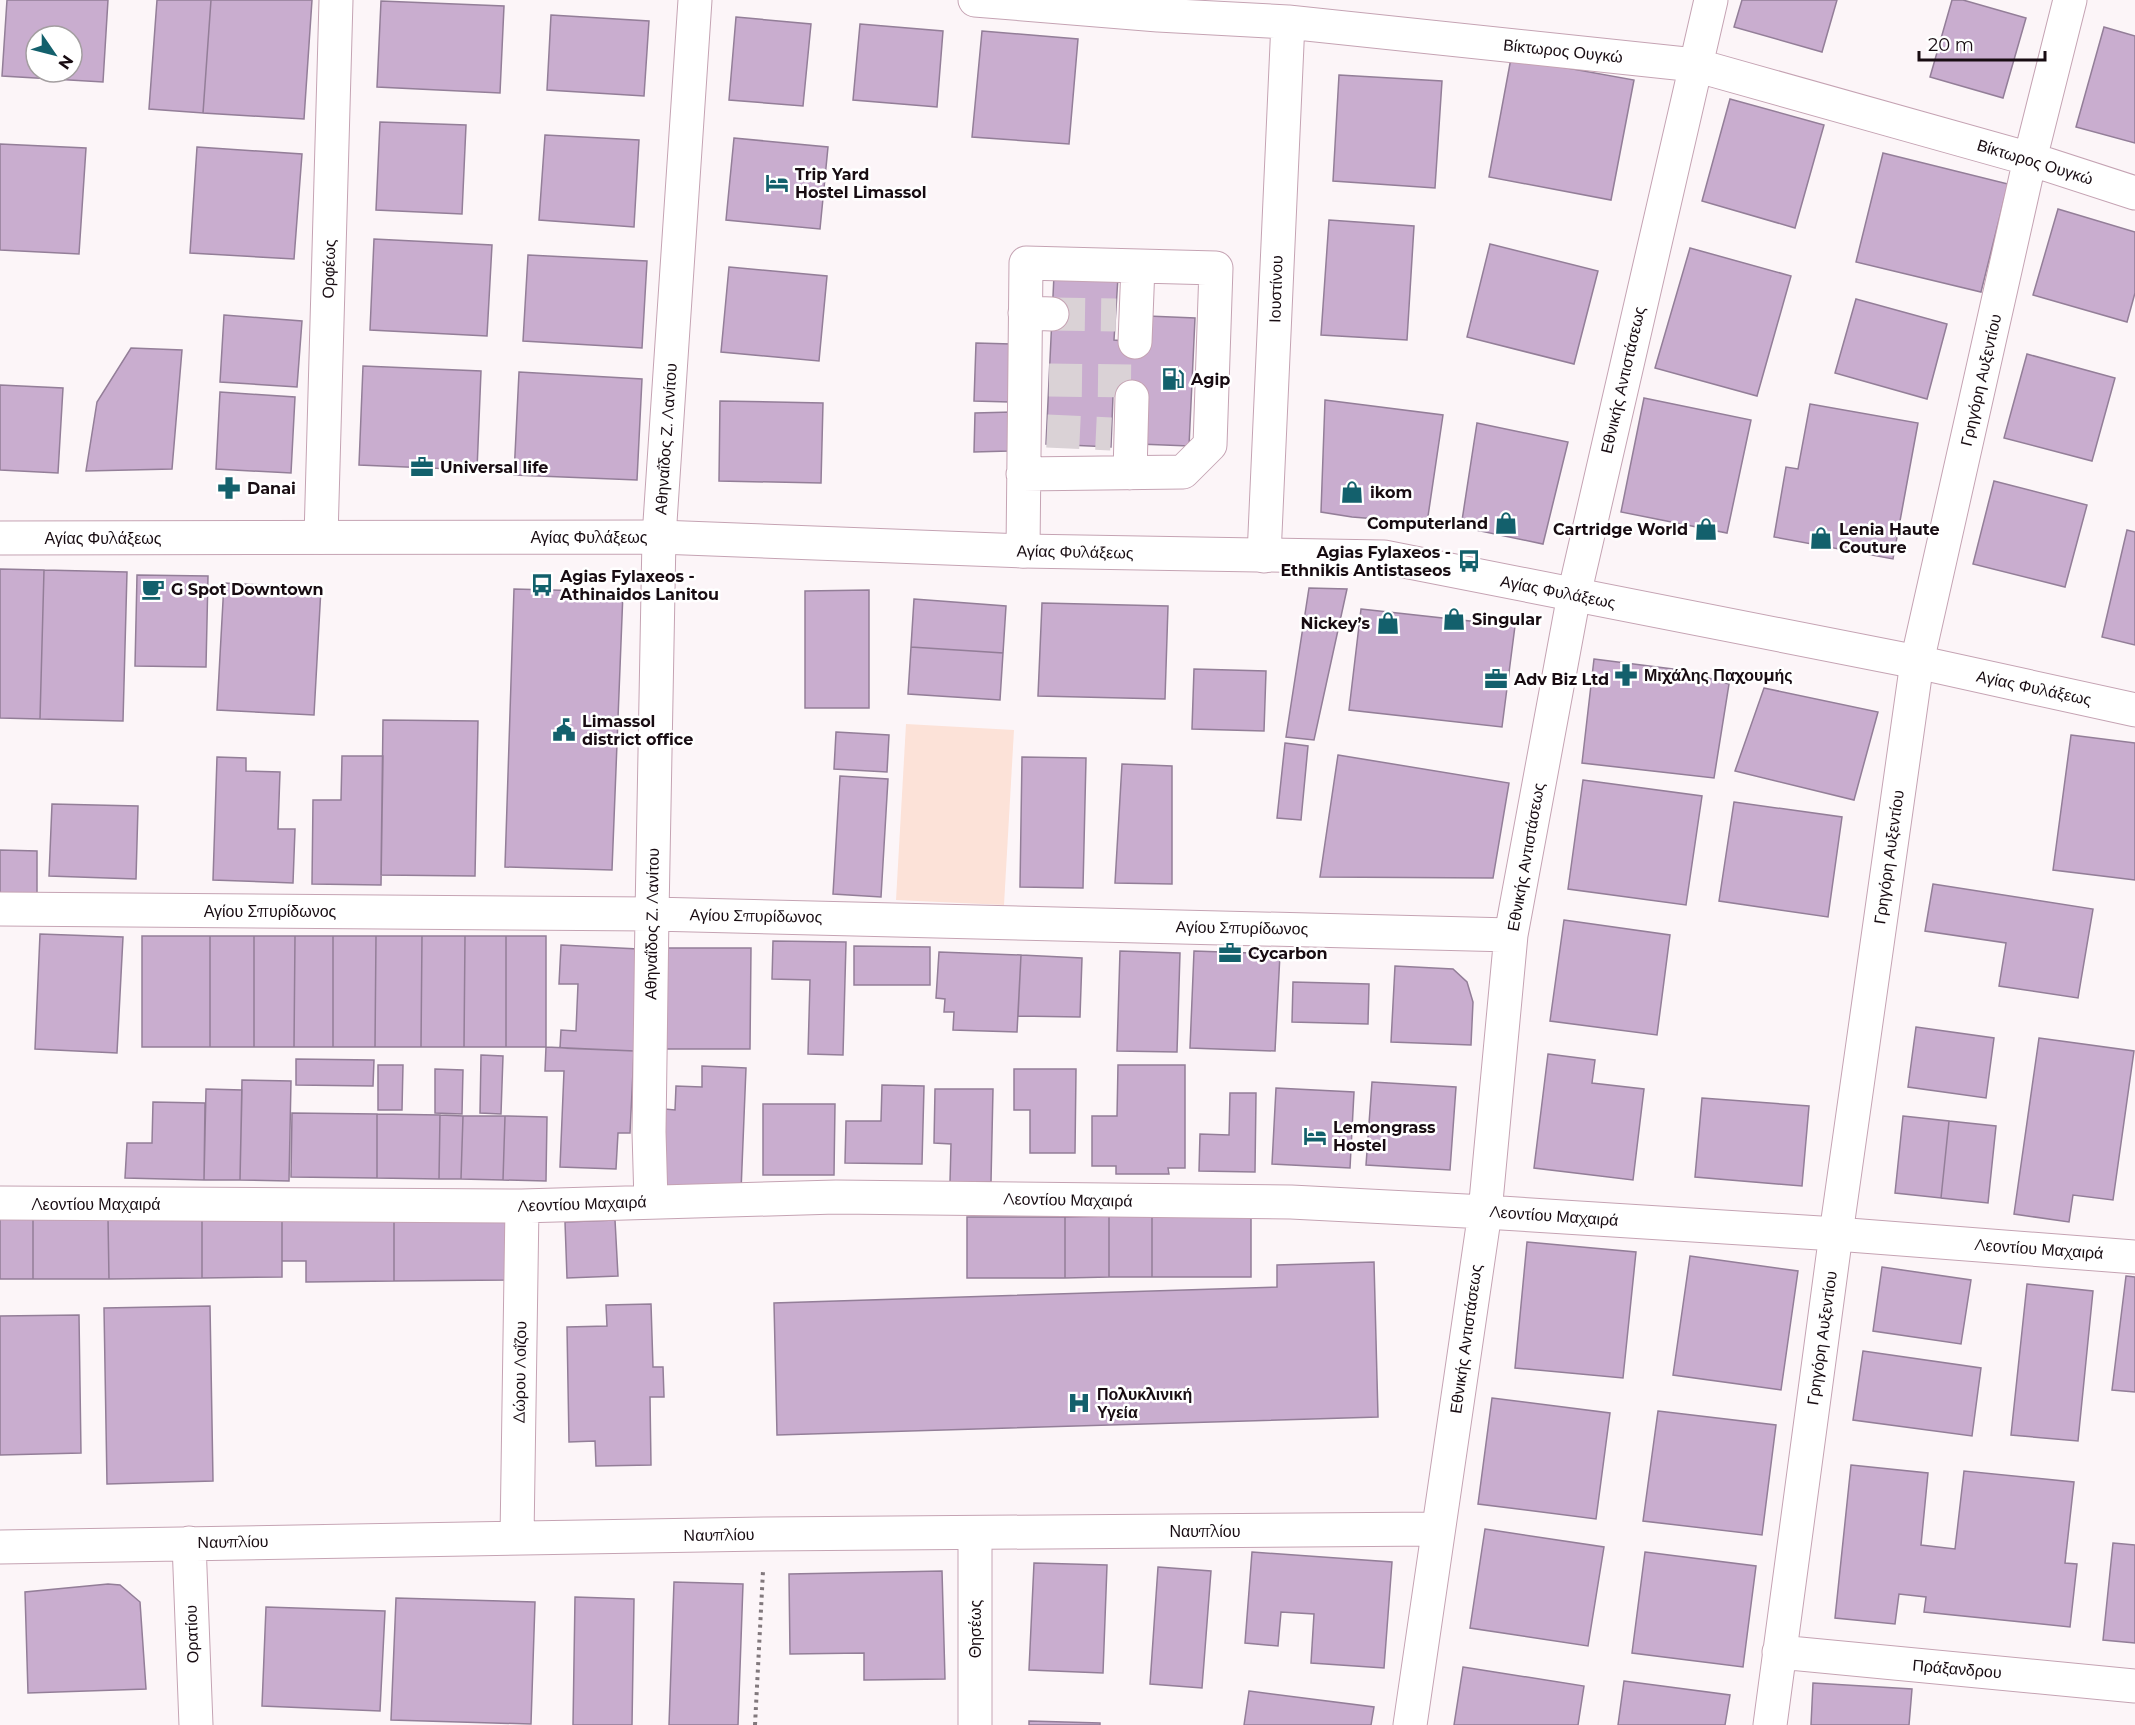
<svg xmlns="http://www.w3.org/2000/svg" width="2135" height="1725" font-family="Montserrat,sans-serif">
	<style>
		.green { fill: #fce2d8 }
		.building { fill: #c9adcf; stroke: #937e98; stroke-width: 1.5; fill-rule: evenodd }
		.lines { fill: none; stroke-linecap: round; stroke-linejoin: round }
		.minor-tunnel { stroke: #dad2d6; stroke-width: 33; stroke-dasharray: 33 16; stroke-linecap: butt }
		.minor-casing { stroke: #c5a3b3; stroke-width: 35 }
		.major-casing { stroke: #c5a3b3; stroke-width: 35 }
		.path { stroke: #81787c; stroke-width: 4; stroke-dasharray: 3 4.5; stroke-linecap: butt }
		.minor { stroke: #fff; stroke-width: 33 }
		.major { stroke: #fff; stroke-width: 33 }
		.labels { text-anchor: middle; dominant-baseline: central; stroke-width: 5; stroke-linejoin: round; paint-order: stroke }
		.street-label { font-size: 16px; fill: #180c12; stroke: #fff }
		.poi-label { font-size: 16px; font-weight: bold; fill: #180c12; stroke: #fff; text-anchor: start }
	</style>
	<rect width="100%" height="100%" fill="#fcf5f8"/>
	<path class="green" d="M906,724L1014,730L1004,905L896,900Z"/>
	<path class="building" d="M7,0H108L103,82L2,76ZM36,36H72V72H36Z
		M157,0H211L203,113L149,109Z
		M211,0H312L304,119L203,113Z
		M1742,0H1837L1822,52L1734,27Z
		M1952,0H1963L2026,18L2003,98L1930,77Z
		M381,1L504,6L500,93L377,87Z
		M551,15L649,21L644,96L547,90Z
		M736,17L811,24L803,106L729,100Z
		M860,24L943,31L937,107L853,100Z
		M2104,27L2135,36V143L2076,127Z
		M982,31L1078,39L1069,144L972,137Z
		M1511,58L1634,80L1611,200L1489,177Z
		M1339,75L1442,81L1435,188L1333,181Z
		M1730,99L1824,125L1795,228L1702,201Z
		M380,122L466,125L462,214L376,210Z
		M545,135L639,140L634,227L539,220Z
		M734,138L828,147L820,229L726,220Z
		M0,144L86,148L79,254L0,250Z
		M197,147L302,154L294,259L190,253Z
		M1883,153L2008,184L1981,292L1856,262Z
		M2058,209L2135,232V293L2127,322L2033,295Z
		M1329,220L1414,226L1407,340L1321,335Z
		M374,239L492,245L487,336L370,330Z
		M1490,244L1598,271L1574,364L1467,337Z
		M1690,248L1791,276L1757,396L1655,368Z
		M528,255L647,261L642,348L523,341Z
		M729,267L827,276L819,361L721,352Z
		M1054,275L1118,277L1114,340L1135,342L1148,316L1195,318L1189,446L1139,444L1141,397L1113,396L1111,447L1046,444Z
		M1856,299L1947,324L1927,399L1835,373Z
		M224,315L302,321L297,387L220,382Z
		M976,343L1011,344L1009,402L974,401Z
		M131,348L182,350L172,469L86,471L97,402Z
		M2027,354L2115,378L2092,461L2004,438Z
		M363,366L481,371L477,470L359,465Z
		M519,372L642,379L637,480L514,475Z
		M0,385L63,388L58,473L0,470Z
		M220,392L295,397L291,473L216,469Z
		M1644,398L1751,420L1727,533L1621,512Z
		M1325,400L1443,415L1427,523L1352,517L1321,512Z
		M720,401L823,403L821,483L719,481Z
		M1810,404L1918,423L1893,559L1774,537L1786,467L1798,469Z
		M1012,412L1009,451L974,452L975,413Z
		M1477,423L1568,442L1543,544L1461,527Z
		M1994,481L2087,505L2065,587L1973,564Z
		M2127,530L2135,532V645L2102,637Z
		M0,569L44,570L40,719L0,718Z
		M44,570L127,572L123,721L40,719Z
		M137,575L208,576L206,667L135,666Z
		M224,583L321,588L314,715L217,710Z
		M1309,588L1347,589L1314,740L1286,737Z
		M514,589L623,592L612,870L505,867Z
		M869,590V708H805V591Z
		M914,599L1006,606L1003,653L911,647Z
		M1042,603L1168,606L1165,699L1038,696Z
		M1361,609L1515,626L1502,727L1349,710Z
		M911,647L1003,653L1000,700L908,694Z
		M1594,659L1681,670L1729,684L1714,778L1582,763Z
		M1194,669L1266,671L1264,731L1192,729Z
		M1764,688L1878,712L1854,800L1735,771Z
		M383,720L478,721L475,876L381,875Z
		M836,732L889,735L887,772L834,769Z
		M2071,735L2135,743V880L2053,870Z
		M1285,743L1308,746L1301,820L1277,818Z
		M1338,755L1509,783L1493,878L1320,877Z
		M342,756H383L381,885L312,884L313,800H341Z
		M217,757L246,758V771L280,772L278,829H295L293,883L213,880Z
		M1022,757L1086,758L1083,888L1020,887Z
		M1122,764L1172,766V884L1115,883Z
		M840,776L888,779L881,897L833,894Z
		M1583,780L1702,796L1686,905L1568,889Z
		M1734,802L1842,817L1828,917L1719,901Z
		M52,804L138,806L136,879L49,876Z
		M0,850L37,851V894L0,893Z
		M1933,884L2093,909L2078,998L1999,986L2006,943L1925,931Z
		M1564,920L1670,935L1657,1035L1550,1021Z
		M40,934L123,937L117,1053L35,1049Z
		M142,936H210V1047H142Z
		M210,936H254V1047H210Z
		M254,936H295L294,1047H254Z
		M295,936H333V1047H294Z
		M333,936H376L375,1047H333Z
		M376,936H422L421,1047H375Z
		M422,936H465L464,1047H421Z
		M465,936H506V1047H464Z
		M506,936H546V1047H506Z
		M773,941L846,942L843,1055L808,1054L810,980L772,979Z
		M561,945L638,949L634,1051L560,1048L561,1030L576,1031L578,984H559Z
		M854,946L930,947V985H854Z
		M665,948H751L750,1049H664Z
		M1120,951L1180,953L1177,1052L1117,1051Z
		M1194,951L1280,954L1275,1051L1190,1048Z
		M939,952L1021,955L1017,1032L953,1030L954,1012H944L945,999L936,998Z
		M1021,955L1082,958L1080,1017L1018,1016Z
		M1395,966L1453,969L1467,982L1473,1002L1471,1045L1391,1042Z
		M1293,982L1369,984L1368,1024L1292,1022Z
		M1916,1027L1994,1038L1986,1098L1908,1087Z
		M2039,1038L2134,1051L2113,1200L2073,1195L2069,1222L2014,1214Z
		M546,1047L634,1051L630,1133H618L616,1169L560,1167L564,1071H545Z
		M1548,1054L1595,1060L1592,1083L1644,1089L1633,1180L1534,1168Z
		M481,1055L503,1056L501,1114L480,1113Z
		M296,1059L374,1060L373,1086L296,1085Z
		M378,1065H403L402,1110H378Z
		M1118,1065H1185V1168H1168L1169,1174H1116V1166H1092V1116H1117Z
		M702,1066L746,1068L741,1191L662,1188L665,1109L675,1110L676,1086L702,1087Z
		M435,1069L463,1070L462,1114L435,1113Z
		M1014,1069H1076L1075,1153H1030V1110H1014Z
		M242,1080L291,1081L289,1181L240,1180Z
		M1372,1082L1456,1087L1450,1170L1366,1165Z
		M882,1085L924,1086L922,1164L845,1163L846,1121H881Z
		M1276,1088L1354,1092L1350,1168L1272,1164Z
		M206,1089L242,1090L240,1180H204Z
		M935,1089H993L991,1182H950L951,1144L934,1143Z
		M1230,1093H1256L1255,1172L1199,1171L1200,1134L1229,1135Z
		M1702,1098L1809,1106L1802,1186L1695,1177Z
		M153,1102L205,1103L204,1180L125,1178L127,1143H152Z
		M763,1104H835L834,1175H763Z
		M292,1113L377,1114V1178L291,1177Z
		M377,1114L440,1115L439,1179L377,1178Z
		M440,1115L463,1116L461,1179H439Z
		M463,1116H505L503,1180L461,1179Z
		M505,1116L547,1117L546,1181L503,1180Z
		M1903,1116L1949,1121L1941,1198L1895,1193Z
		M1949,1121L1996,1126L1988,1203L1941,1198Z
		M1109,1214H1152V1277H1109Z
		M1152,1214H1251V1277H1152Z
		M394,1216V1281L306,1282V1261H282V1217Z
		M394,1216H506L507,1280L394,1281Z
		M1109,1216V1277L1065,1278V1217Z
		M282,1217V1277L202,1278V1218Z
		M967,1217H1065V1278H967Z
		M33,1218V1279H0V1219Z
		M33,1218H108L109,1279H33Z
		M108,1218H202V1278L109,1279Z
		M615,1220L618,1276L567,1278L565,1222Z
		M1527,1242L1636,1252L1623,1378L1515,1368Z
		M1690,1256L1798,1271L1781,1390L1673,1375Z
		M1374,1262L1378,1417L777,1435L774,1303L1277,1287V1265Z
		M1882,1267L1971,1280L1961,1344L1873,1331Z
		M2126,1276L2135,1277V1392L2112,1390Z
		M2027,1284L2093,1291L2078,1441L2011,1435Z
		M651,1304L653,1367H663L664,1397H650L651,1465L596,1466L595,1441L569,1442L567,1327L607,1326L606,1305Z
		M210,1306L213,1481L107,1484L104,1308Z
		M79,1315L81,1453L0,1455V1316Z
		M1863,1351L1981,1368L1972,1436L1853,1420Z
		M1492,1398L1610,1413L1596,1519L1478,1504Z
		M1658,1411L1776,1425L1762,1535L1643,1521Z
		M1851,1465L1928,1473L1921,1545L1955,1549L1964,1471L2074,1482L2065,1563L2077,1564L2070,1627L1924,1612L1926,1597L1899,1594L1895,1624L1835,1618Z
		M1485,1529L1604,1547L1588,1646L1470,1628Z
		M2113,1543L2135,1545V1643L2103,1640Z
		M1252,1552L1392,1562L1384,1668L1311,1663L1314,1614L1281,1612L1278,1646L1245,1643Z
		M1645,1552L1756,1566L1743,1667L1632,1653Z
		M1034,1563L1107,1565L1103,1673L1029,1670Z
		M1158,1567L1211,1571L1202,1688L1150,1684Z
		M942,1571L945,1679L864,1680V1653L790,1654L789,1574Z
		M674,1582L743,1584L738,1725H669Z
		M108,1584L120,1585L140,1602L146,1689L28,1693L25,1592Z
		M575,1597L634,1599L632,1725H573Z
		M396,1598L535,1602L531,1724L391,1720Z
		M266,1607L385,1611L380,1711L262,1706Z
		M1463,1667L1584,1686L1578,1725H1454Z
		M1624,1681L1730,1695L1725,1725H1618Z
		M1813,1683L1912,1689L1909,1725H1811Z
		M1249,1691L1374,1707L1371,1725H1244Z
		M1029,1721L1100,1723V1725H1029Z"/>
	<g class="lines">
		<path class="minor-tunnel" d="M1052,314L1116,315
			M1049,380L1133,381
			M1047,431L1111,434"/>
		<g class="minor-casing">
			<path id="minor" d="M975,0L1158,15L1288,22L1695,65L2030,159L2135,193
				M1025,313L1052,314
				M1135,342L1138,266
				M1130,473L1132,397
				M321,537L336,0
				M1023,551L1026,263L1216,268L1210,445L1183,472L1023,474
				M1264,556L1288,22
				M0,909L652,914L1511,935
				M651,1202L649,1132L652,914L659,537L695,0
				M0,1203L522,1206L836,1197L1291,1202L1485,1212L1836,1234L2135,1257
				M517,1538L522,1206
				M189,1543L196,1725
				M0,1547L765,1534L1437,1529
				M1779,1652L2135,1686
				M975,1725V1533
				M1410,1725L1485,1212L1511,935L1574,595L1711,0
				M1770,1725L1836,1234L1917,662L2030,159L2070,0"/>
		</g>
		<g class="major-casing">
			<path id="major" d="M0,538L659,537L1023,551L1384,557L1917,662L2135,710"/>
		</g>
		<path class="path" d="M755,1725L763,1571"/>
		<use href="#minor" class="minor"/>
		<use href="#major" class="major"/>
	</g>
	<defs>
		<g id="hotel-bare" transform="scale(1.8)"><path d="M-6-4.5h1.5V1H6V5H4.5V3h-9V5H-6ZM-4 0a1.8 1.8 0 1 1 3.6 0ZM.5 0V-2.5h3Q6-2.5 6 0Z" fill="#13606c" stroke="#fff" stroke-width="2.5" paint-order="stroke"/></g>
		<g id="fuel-bare" transform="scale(1.8)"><path d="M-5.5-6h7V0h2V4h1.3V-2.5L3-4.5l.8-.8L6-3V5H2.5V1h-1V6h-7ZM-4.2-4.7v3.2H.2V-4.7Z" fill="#13606c" stroke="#fff" stroke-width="2.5" paint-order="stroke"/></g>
		<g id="office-bare" transform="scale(1.8)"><path d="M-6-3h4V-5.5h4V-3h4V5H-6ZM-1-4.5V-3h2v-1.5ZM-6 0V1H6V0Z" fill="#13606c" stroke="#fff" stroke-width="2.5" paint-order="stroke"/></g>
		<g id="pharmacy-bare" transform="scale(1.8)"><path d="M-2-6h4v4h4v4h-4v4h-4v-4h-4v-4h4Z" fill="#13606c" stroke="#fff" stroke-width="2.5" paint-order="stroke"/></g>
		<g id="shop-bare" transform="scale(1.8)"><path d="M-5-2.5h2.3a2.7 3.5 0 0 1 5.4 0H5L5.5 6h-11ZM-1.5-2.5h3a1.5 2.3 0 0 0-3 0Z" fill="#13606c" stroke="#fff" stroke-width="2.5" paint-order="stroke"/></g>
		<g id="bus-bare" transform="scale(1.8)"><path d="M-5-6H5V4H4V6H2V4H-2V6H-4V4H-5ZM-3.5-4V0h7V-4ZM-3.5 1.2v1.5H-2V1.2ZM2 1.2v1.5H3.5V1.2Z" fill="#13606c" stroke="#fff" stroke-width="2.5" paint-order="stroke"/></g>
		<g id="cafe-bare" transform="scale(1.8)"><path d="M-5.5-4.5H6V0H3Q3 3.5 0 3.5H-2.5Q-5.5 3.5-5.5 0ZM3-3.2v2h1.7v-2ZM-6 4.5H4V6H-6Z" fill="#13606c" stroke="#fff" stroke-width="2.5" paint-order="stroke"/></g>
		<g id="civic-bare" transform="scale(1.8)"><path d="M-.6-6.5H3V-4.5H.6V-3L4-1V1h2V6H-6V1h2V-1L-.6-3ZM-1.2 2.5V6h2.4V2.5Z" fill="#13606c" stroke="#fff" stroke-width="2.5" paint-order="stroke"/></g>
		<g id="hospital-bare" transform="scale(1.8)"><path d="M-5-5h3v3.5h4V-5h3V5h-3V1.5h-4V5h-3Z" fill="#13606c" stroke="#fff" stroke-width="2.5" paint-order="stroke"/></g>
	</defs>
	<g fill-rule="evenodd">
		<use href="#hotel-bare" x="777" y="183"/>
		<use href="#fuel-bare" x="1173" y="379"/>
		<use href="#office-bare" x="422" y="467"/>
		<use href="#pharmacy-bare" x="229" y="488"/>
		<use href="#shop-bare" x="1352" y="492"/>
		<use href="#shop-bare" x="1506" y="523"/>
		<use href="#shop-bare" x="1706" y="529"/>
		<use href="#shop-bare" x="1821" y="538"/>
		<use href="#bus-bare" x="1469" y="561"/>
		<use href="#bus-bare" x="542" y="585"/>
		<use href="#cafe-bare" x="153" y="589"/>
		<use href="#shop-bare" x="1454" y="619"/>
		<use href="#shop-bare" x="1388" y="623"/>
		<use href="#pharmacy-bare" x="1626" y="675"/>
		<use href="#office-bare" x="1496" y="679"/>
		<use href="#civic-bare" x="564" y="730"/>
		<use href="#office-bare" x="1230" y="953"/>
		<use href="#hotel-bare" x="1315" y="1136"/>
		<use href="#hospital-bare" x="1079" y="1403"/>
	</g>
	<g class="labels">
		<g class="street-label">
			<text transform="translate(1563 51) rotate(6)">Βίκτωρος Ουγκώ</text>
			<text transform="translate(2035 162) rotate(17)">Βίκτωρος Ουγκώ</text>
			<text transform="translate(329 269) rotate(-88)">Ορφέως</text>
			<text transform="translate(1276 289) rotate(-88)">Ιουστίνου</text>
			<text transform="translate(1623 380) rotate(-77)">Εθνικής Αντιστάσεως</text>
			<text transform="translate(1981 380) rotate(-77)">Γρηγόρη Αυξεντίου</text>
			<text transform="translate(666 439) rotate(-86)">Αθηναΐδος Ζ. Λανίτου</text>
			<text x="589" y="537">Αγίας Φυλάξεως</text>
			<text x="103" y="538">Αγίας Φυλάξεως</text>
			<text transform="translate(1075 552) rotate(1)">Αγίας Φυλάξεως</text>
			<text transform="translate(1558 592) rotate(11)">Αγίας Φυλάξεως</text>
			<text transform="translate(2034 688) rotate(12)">Αγίας Φυλάξεως</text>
			<text transform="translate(1526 857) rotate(-80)">Εθνικής Αντιστάσεως</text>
			<text transform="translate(1889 857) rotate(-82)">Γρηγόρη Αυξεντίου</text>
			<text x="270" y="911">Αγίου Σπυρίδωνος</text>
			<text transform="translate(756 916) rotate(1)">Αγίου Σπυρίδωνος</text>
			<text transform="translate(652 924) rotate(-89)">Αθηναΐδος Ζ. Λανίτου</text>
			<text transform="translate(1242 928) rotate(1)">Αγίου Σπυρίδωνος</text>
			<text transform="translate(1068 1200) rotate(1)">Λεοντίου Μαχαιρά</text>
			<text x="96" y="1204">Λεοντίου Μαχαιρά</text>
			<text transform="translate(582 1204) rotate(-2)">Λεοντίου Μαχαιρά</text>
			<text transform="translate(1554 1216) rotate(4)">Λεοντίου Μαχαιρά</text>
			<text transform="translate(2039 1249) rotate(4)">Λεοντίου Μαχαιρά</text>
			<text transform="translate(1822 1338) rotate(-82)">Γρηγόρη Αυξεντίου</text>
			<text transform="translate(1466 1339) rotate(-82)">Εθνικής Αντιστάσεως</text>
			<text transform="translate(520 1372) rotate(-89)">Δώρου Λοΐζου</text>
			<text x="1205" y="1531">Ναυπλίου</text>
			<text transform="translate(719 1535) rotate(-1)">Ναυπλίου</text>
			<text transform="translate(233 1542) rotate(-1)">Ναυπλίου</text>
			<text transform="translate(975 1629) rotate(-90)">Θησέως</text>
			<text transform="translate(192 1634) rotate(-92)">Ορατίου</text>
			<text transform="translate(1957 1669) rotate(5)">Πράξανδρου</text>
		</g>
		<g class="poi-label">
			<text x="795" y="174">Trip Yard<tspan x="795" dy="18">Hostel Limassol</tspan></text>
			<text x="1191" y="379">Agip</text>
			<text x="440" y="467">Universal life</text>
			<text x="247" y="488">Danai</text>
			<text x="1370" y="492">ikom</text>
			<text x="1488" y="523" text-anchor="end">Computerland</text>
			<text x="1688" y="529" text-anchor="end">Cartridge World</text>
			<text x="1839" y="529">Lenia Haute<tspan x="1839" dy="18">Couture</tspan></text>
			<text x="1451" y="552" text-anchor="end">Agias Fylaxeos -<tspan x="1451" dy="18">Ethnikis Antistaseos</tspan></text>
			<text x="560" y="576">Agias Fylaxeos -<tspan x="560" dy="18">Athinaidos Lanitou</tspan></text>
			<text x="171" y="589">G Spot Downtown</text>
			<text x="1472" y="619">Singular</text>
			<text x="1370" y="623" text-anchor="end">Nickey’s</text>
			<text x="1644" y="675">Μιχάλης Παχουμής</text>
			<text x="1514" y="679">Adv Biz Ltd</text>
			<text x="582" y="721">Limassol<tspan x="582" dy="18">district office</tspan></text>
			<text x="1248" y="953">Cycarbon</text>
			<text x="1333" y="1127">Lemongrass<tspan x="1333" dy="18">Hostel</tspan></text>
			<text x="1097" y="1394">Πολυκλινική<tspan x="1097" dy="18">Υγεία</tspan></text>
		</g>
	</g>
	<g transform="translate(54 54) rotate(125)"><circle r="28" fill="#ffffff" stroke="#a39ea0" stroke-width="1.5"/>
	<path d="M0-4.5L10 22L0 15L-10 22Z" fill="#13606c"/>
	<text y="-9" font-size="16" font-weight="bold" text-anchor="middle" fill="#180c12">N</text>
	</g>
	<path d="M1919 51v9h126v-9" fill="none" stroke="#180c12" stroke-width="3"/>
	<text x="1928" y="51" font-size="18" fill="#180c12" stroke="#ffffff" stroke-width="4.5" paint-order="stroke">20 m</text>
</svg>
